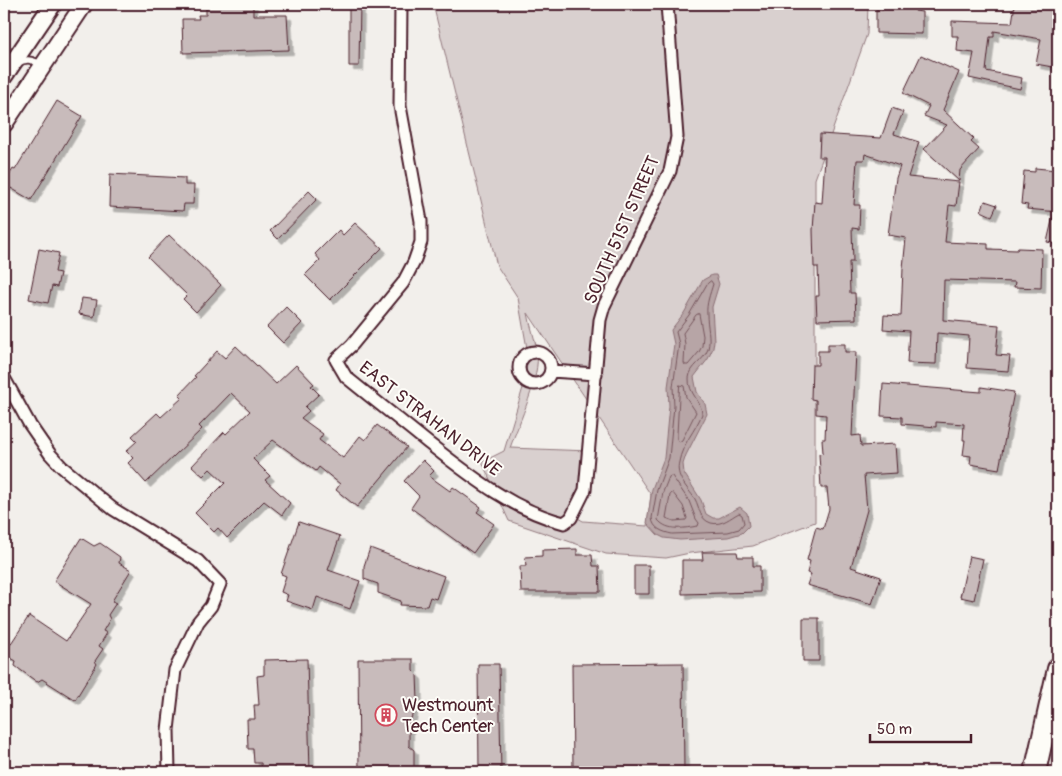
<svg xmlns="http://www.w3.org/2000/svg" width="1062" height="776" font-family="Pangolin,sans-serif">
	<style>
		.green { fill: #d9d0cf; stroke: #92787d; fill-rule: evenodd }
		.water { fill: #b7a5a6; stroke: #8b6f75 }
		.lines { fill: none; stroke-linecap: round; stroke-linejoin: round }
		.shore { stroke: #76555c; stroke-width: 1 }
		.building { fill: #c8bbbb; stroke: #4a1f2b; filter: url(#shadow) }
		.lane-casing { stroke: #4a1f2b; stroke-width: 9 }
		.street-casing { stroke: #4a1f2b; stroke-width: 15 }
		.secondary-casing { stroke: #4a1f2b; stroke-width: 20 }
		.highway-casing { stroke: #4a1f2b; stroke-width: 24 }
		.lane { stroke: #fdfcf7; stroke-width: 5.5 }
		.street { stroke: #fdfcf7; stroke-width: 11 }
		.secondary { stroke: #fdfcf7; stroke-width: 16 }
		.highway { stroke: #fdfcf7; stroke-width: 20 }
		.labels { text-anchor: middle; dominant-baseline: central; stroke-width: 4; stroke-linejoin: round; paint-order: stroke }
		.street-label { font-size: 18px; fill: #4a1f2b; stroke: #fdfcf7 }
		.poi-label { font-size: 18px; fill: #4a1f2b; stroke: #fdfcf7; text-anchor: start }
	</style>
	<defs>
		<filter id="shadow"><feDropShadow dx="4.5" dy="4.5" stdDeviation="0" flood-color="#0004"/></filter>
	</defs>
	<rect width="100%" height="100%" fill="#f2efeb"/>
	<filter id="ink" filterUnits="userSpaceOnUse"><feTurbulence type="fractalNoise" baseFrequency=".02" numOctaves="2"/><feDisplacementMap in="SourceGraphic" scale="10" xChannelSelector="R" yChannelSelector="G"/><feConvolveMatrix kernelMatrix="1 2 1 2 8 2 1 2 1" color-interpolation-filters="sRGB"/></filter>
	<g filter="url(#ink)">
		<path class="green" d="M433,4H868L867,34L815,179V522L753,546L690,553L666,558L606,554L509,521L482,462L504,451L525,381L528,354L518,298L497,266ZM528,313L651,495L647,526L583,521L573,515L589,451L510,448C519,422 541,377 537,351C535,338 530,326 528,313Z"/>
		<path class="water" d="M712,275H716L719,284L712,307L714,341L713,348L708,359L694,377L697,392L705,404L707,414L686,455L683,464L684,473L701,500L706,514L713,518H719L740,507L747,513L749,526L742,533L728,537L680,540L664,538L658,535L647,523L652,489L664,458L669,406L668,387L674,344L671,330L684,313L703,280Z"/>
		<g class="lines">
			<path class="shore" d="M711,281L713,284C710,294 706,304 707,314C707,326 711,337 708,349C704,361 690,366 689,378C688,394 702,401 702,414C696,430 682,444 679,462C675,477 687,487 695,499C700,508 699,519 711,523C722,526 731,517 739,513L742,515L744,523L739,529L728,532L672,534C663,532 653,529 652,518L657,490L669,458L674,406L673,387L679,344L676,332L689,315L707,284Z
				M699,314L703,336L702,346L699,352L688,365H685L684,363L685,344L683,333L696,315Z
				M680,385L684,386L686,397L696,412L682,440L679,442L677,439Z
				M672,476L689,501L696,519L699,523L698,526C685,528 668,532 658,520L663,492L669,477Z
				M673,493L683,506L687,518L686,520L674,521L666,518L670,495Z"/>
		</g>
		<path class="building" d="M206,4H253V15H287L289,50L183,53L182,19H199L198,15H206Z
			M349,4H360L359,66H349Z
			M884,4H915V11L922,12V34L876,33V10H883Z
			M1015,4H1058V68L1036,64L1041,39L994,31V37H990L986,71L1022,78L1020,89L969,78L974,53L957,51L958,36H952V21L1012,23Z
			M921,55L959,72L943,110L974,139L971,142L979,149L960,170L959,181L924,149L947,125L924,116L929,106L903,93Z
			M57,101L82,116L31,200L4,184L13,169L15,170Z
			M892,108L903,112L894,134L919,142L908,177L959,182L956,206L949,205L945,242L988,244V249L1017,250L1018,248L1042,249L1041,288L1014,287L1015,282L944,280L943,320L999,325L996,355L1010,356L1008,371L967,368L969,336L937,333L936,364L907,363L909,331L883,329L884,315L901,316L903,268L906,238L888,235L896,178L900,166L865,154L864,160H857L854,205H860L859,229L852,228L853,262H849L850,293H855L856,319L817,320L816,296H819L818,267H814L813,230L815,202L822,203L825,157H819L820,134L881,138Z
			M1035,168L1057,170L1058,212L1027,209L1028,205L1021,204L1024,171L1035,172Z
			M110,174L185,178V185H194L193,204H184L183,211L109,207Z
			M309,191L317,199L278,239L270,231Z
			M985,201L997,205L992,216L981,211Z
			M1054,212H1058V244L1047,242Z
			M355,223L382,248L330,300L305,275L320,260L315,254L339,230L343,235Z
			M169,235L221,285L196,312L183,299L187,295L148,257Z
			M39,249L59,253L55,272L60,273L57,287L52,286L48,303L29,299Z
			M82,298L97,300L94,317L79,314Z
			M286,307L302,323L283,343L267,327Z
			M828,344H845V352H856L852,436L860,435L861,446L895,444L897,473L864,475L867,510L851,567L881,577L872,604L807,585L811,574L807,573L810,561L807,560L816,527L823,529L829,509L827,488H821L819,454L823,453L822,439H825L826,415L816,414V400L811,399L812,365H818V351H828Z
			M236,346L276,384L296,365L314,384L311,386L319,394L305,407L309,411L301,418L323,434L319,440L343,458L360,436L365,440L377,425L407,447L357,507L336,490L340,484L319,467L316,471L273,440L253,459L270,476L265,480L290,503L282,515L264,501L227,538L218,528L214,532L195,513L225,483L210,469L203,476L192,466L224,432L226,434L250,411L231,393L199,426L202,429L146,483L128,463L133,458L126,451L137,441L132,436L157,413L161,417L182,398L179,395L196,377L194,376L217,351L225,358Z
			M883,384L981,392V387L1014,392L999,469L970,464L971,456L963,455L965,440H963L964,424L936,422V427L902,424V417L881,416Z
			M423,460L434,471L429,476L450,491L453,487L481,507L477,512L494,524L473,553L411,508L419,496L404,481Z
			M299,522L340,536L328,570L360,581L350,609L317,597L313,610L286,601L288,595L281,592L286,576L281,574Z
			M81,538L94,546L100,543L120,557L119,563L131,570L112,601L116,603L108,615L110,619L103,631L107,633L99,646L103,649L95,661L97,664L75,700L42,679L37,682L15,666L16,661L4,654L29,616L66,641L91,604L54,581Z
			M370,548L444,576L436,599L430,597L427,606L400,605L401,601L378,593V584L364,579V566Z
			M577,549V555H592L593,566H599L600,592H521L520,566H526L525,557L542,556V550Z
			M702,552H737L738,557H753V566H760V592L682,594V560H703Z
			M969,556L983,559L974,600L960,597Z
			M634,565H649V594H634Z
			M803,618H819V661H803Z
			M307,659L310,772H262L261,763H254L253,749H248L247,719H255L254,705H259L257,676L264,675V660Z
			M358,659H413V671L417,675L418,701L413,706V713L409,724V746L414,750V772H359Z
			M683,663L684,772H573L572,664Z
			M478,664H499L501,772H479Z"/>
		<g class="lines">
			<g class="lane-casing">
				<path id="lane" d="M18,63C27,58 33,60 42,65"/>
			</g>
			<g class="street-casing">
				<path id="street" d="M401,4L400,106L421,221V242L414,262L403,283L352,345L336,360L346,377C373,399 400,420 427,442C468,474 512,510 564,523L571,518L585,490L600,320L604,306L670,171L677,137L667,4
					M519 368a16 16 0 1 1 32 0a16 16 0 1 1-32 0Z
					M551,371L596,374
					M4,378L30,425L50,454L62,467L113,509L198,561L220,584L211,606L198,622L175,670L168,730L169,772"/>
			</g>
			<g class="secondary-casing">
				<path id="secondary" d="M4,76L53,4
					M4,124L84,4"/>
			</g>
			<g class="highway-casing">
				<path id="highway" d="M1035,772L1058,669"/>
			</g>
			<use href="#lane" class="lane"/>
			<use href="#street" class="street"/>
			<use href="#secondary" class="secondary"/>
			<use href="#highway" class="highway"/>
		</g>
	</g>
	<defs>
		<g id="building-ring" transform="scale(1.125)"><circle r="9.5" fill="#fdfcf7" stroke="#d1495b" stroke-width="1.5"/><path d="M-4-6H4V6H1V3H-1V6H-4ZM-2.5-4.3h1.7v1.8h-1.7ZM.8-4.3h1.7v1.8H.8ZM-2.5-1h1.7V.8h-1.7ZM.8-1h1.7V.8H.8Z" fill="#d1495b"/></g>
	</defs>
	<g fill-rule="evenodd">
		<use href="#building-ring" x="386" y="715"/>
	</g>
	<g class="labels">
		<g class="street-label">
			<text transform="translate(622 230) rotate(-66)">SOUTH 51ST STREET</text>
			<text transform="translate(430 419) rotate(38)">EAST STRAHAN DRIVE</text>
		</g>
		<g class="poi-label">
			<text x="402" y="705">Westmount<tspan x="402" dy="21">Tech Center</tspan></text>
		</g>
	</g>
	<rect width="1062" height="776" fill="none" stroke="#fdfcf7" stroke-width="20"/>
	<rect x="10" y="10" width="1042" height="756" fill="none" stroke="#4a1f2b" stroke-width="2" filter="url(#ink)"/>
	<path d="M870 734v8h101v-8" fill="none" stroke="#4a1f2b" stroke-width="2.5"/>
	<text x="877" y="734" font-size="15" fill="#4a1f2b" stroke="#fdfcf7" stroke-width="4" paint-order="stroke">50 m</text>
</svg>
